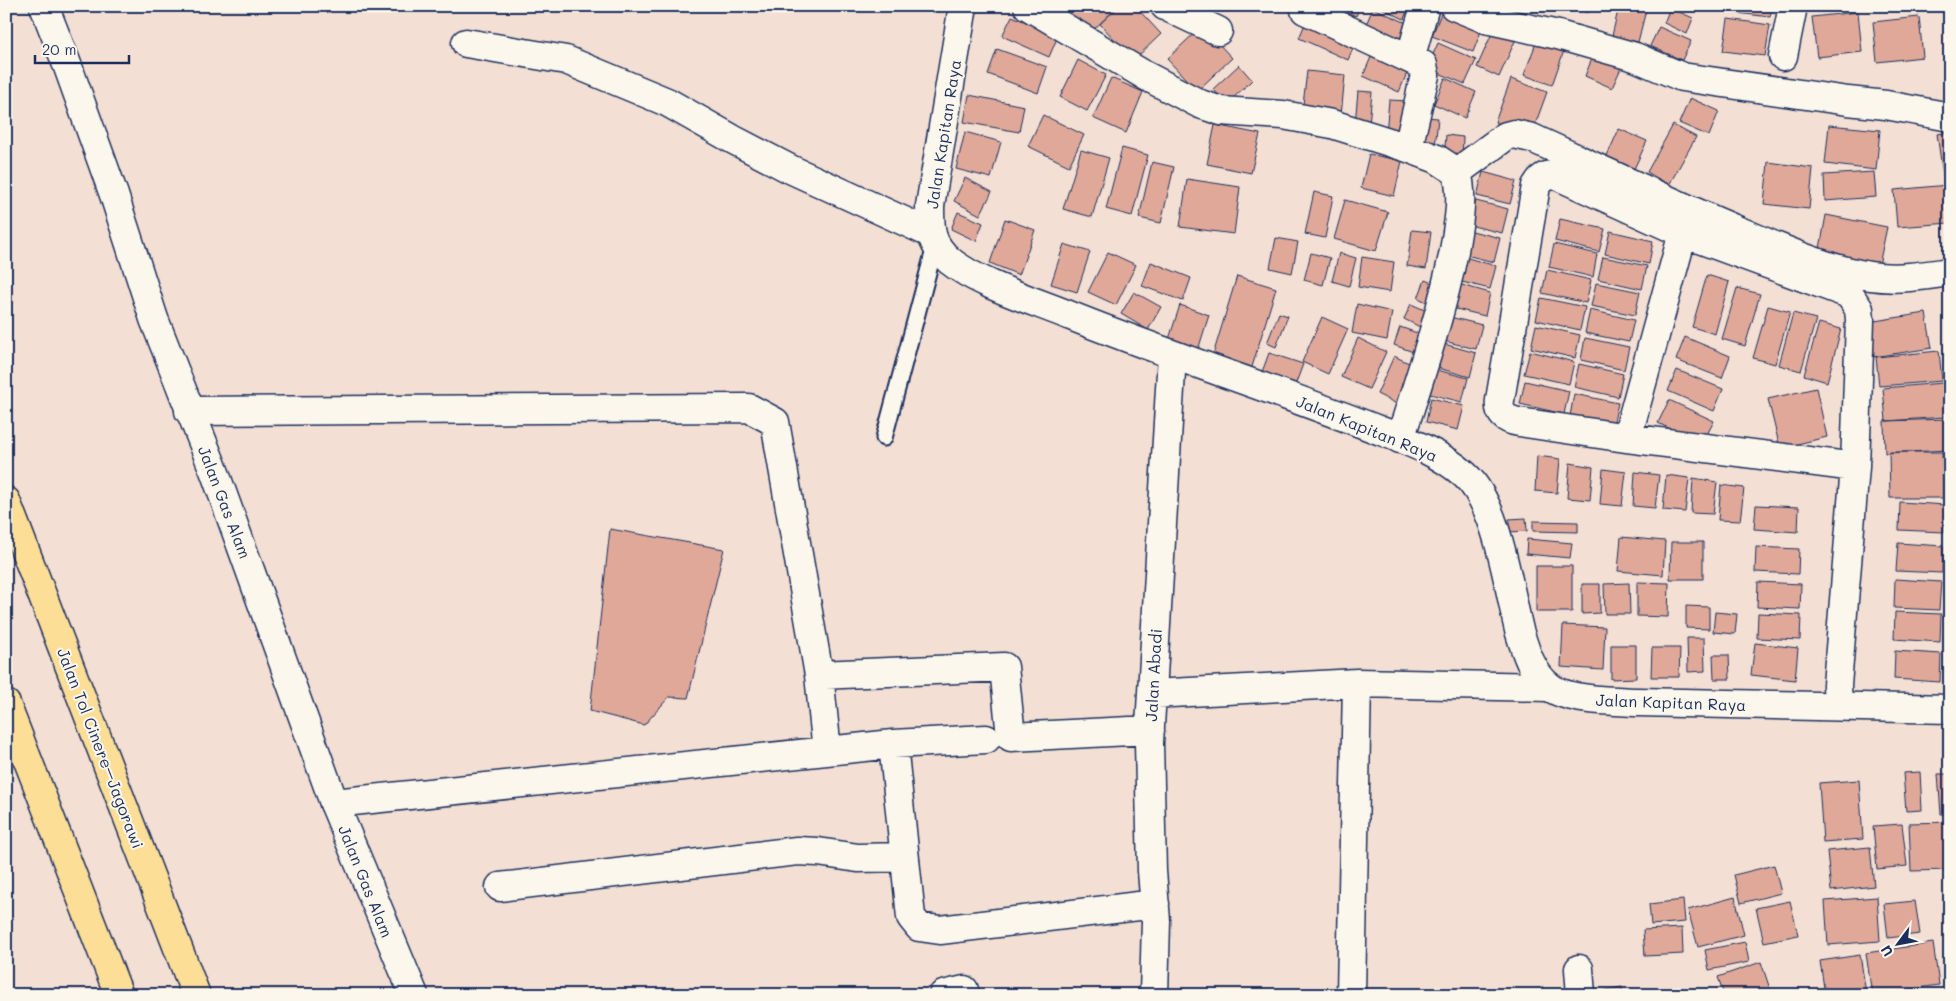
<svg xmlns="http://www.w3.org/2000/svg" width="1956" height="1001" font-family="Mali,sans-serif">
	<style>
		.building { fill: #e0a898; stroke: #1b2f5e }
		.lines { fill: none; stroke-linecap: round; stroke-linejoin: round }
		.service-casing { stroke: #1b2f5e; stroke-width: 19 }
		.minor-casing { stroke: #1b2f5e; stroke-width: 31 }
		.tertiary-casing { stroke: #1b2f5e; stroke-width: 31 }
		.secondary-casing { stroke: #1b2f5e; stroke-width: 31 }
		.motorway-casing { stroke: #1b2f5e; stroke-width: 31 }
		.service { stroke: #fbf7ec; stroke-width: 15 }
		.minor { stroke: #fbf7ec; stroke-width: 28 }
		.tertiary { stroke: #fbf7ec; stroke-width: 28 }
		.secondary { stroke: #fbf7ec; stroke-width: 28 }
		.motorway { stroke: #fdde96; stroke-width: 28 }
		.labels { text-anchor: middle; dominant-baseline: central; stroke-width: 4; stroke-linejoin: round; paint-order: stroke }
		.street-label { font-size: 16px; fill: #1b2f5e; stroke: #fbf7ec }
	</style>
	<rect width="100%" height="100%" fill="#f3dfd3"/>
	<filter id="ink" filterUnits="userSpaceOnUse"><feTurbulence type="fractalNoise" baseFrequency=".02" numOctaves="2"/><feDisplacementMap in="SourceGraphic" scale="10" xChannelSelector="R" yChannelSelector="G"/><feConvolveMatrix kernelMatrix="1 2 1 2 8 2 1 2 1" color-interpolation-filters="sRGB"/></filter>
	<g filter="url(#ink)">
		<path class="building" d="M1073,6H1114L1116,8L1087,36L1066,14Z
			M1119,6H1135L1161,34L1134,60L1100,24Z
			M1333,6H1360L1356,16Z
			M1377,6H1409L1404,19Z
			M1444,6L1485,21L1473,52L1432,36Z
			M1569,6H1590L1588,13Z
			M1619,6H1647L1638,42L1612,36Z
			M1730,6H1772L1770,17L1729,12Z
			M1373,8L1411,25L1403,44L1365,27Z
			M1670,8L1693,18L1687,34L1664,23Z
			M1858,12L1862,52L1817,57L1812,17Z
			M1012,16L1058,36L1049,57L1002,36Z
			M1919,17L1923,57L1877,62L1873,22Z
			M1728,19L1770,25L1765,56L1723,51Z
			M1305,24L1354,46L1348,60L1299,38Z
			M1202,26L1232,58L1197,91L1167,59Z
			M1659,27L1691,41L1682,60L1650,46Z
			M1493,31L1515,41L1499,77L1477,67Z
			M1539,35L1566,45L1552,85L1524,75Z
			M1438,43L1476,60L1465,84L1427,68Z
			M997,49L1047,67L1038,93L988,74Z
			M1593,56L1621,68L1612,88L1585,76Z
			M1371,57L1407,73L1399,92L1363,76Z
			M1078,60L1106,75L1087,111L1060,97Z
			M1239,65L1252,80L1227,104L1213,89Z
			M1307,71L1345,75L1341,116L1302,113Z
			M1111,78L1143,92L1126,133L1093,118Z
			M1445,78L1476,92L1465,118L1434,104Z
			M1511,79L1547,92L1531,136L1495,122Z
			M1358,91L1372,92L1369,125L1355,124Z
			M969,95L1024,106L1019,132L964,122Z
			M1690,98L1719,111L1709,136L1679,123Z
			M1389,100L1408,101L1404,136L1386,134Z
			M1043,115L1084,135L1069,166L1028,146Z
			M1426,117L1438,118L1435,148L1422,146Z
			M1215,125L1260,134L1251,173L1207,164Z
			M1673,125L1696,137L1669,185L1647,172Z
			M1829,125L1880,130L1876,170L1825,164Z
			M1619,129L1647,141L1633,171L1606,158Z
			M965,132L1001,142L991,178L956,169Z
			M1950,132V181L1944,182L1937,134Z
			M1446,135L1463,137L1462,160L1444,158Z
			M1122,148L1148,155L1132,216L1106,209Z
			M1081,150L1109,158L1092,217L1063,209Z
			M1369,154L1402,161L1394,196L1361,188Z
			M1152,162L1174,167L1161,223L1139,218Z
			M1768,162L1813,168L1809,209L1764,204Z
			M1483,172L1516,181L1510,204L1477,196Z
			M1874,172L1876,197L1825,201L1824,175Z
			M965,178L992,192L980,215L954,201Z
			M1187,179L1240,187L1234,234L1180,227Z
			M1948,185L1950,223L1897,227L1894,190Z
			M1314,192L1333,196L1325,238L1305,234Z
			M1345,200L1388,212L1376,251L1334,239Z
			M1476,201L1508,209L1502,233L1469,225Z
			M958,212L983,223L976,241L951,229Z
			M1826,215L1887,227L1879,265L1819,254Z
			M1005,219L1035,230L1019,275L990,263Z
			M1560,219L1605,229L1599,252L1555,241Z
			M1412,230L1431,232L1426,269L1407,266Z
			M1468,230L1500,238L1494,262L1462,254Z
			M1610,231L1653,241L1649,264L1605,254Z
			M1276,238L1298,242L1292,273L1270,268Z
			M1064,244L1090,252L1077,292L1051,284Z
			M1554,244L1597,254L1593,277L1549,267Z
			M1108,252L1136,265L1116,305L1088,292Z
			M1311,253L1330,258L1323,285L1304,280Z
			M1339,253L1356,258L1349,286L1332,281Z
			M1362,257L1394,262L1390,292L1358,287Z
			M1464,257L1496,266L1490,289L1458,281Z
			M1603,257L1647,266L1642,289L1598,279Z
			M1151,262L1191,278L1183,301L1142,286Z
			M1547,270L1591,280L1586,303L1542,293Z
			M1707,275L1729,282L1715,334L1692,327Z
			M1237,276L1276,288L1252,367L1213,355Z
			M1425,280L1439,286L1431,304L1418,298Z
			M1596,283L1640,292L1635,315L1591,306Z
			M1458,284L1490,293L1485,316L1452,308Z
			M1737,288L1760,294L1745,346L1722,339Z
			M1134,292L1161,307L1148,330L1121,314Z
			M1541,298L1585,307L1580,330L1536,320Z
			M1357,304L1392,312L1387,340L1352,333Z
			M1411,304L1427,311L1420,327L1404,319Z
			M1180,305L1209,315L1198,350L1169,339Z
			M1768,306L1790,312L1775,364L1753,358Z
			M1590,310L1634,320L1629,342L1585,333Z
			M1279,313L1288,316L1276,347L1267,343Z
			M1793,313L1816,319L1801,371L1779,365Z
			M1926,313L1932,348L1873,357L1868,322Z
			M1322,317L1348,329L1328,374L1302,362Z
			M1450,317L1482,325L1476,349L1444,341Z
			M1819,323L1841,329L1827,382L1804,375Z
			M1536,325L1580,335L1575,358L1531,348Z
			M1400,327L1423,335L1416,353L1394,345Z
			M1685,337L1730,356L1722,378L1676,360Z
			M1358,338L1386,352L1369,389L1341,377Z
			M1585,338L1629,347L1624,370L1581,360Z
			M1444,344L1476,353L1470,377L1438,368Z
			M1530,351L1574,362L1569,384L1524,374Z
			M1939,351L1942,381L1879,386L1876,357Z
			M1269,353L1303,364L1296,383L1262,372Z
			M1394,356L1415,366L1397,404L1377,394Z
			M1579,364L1623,374L1618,397L1574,387Z
			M1436,370L1468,378L1462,402L1430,394Z
			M1677,370L1723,389L1714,411L1668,391Z
			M1525,381L1569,391L1564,414L1520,404Z
			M1943,383L1945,417L1886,421L1883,388Z
			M1816,388L1827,437L1780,448L1768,399Z
			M1574,394L1618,403L1613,426L1570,416Z
			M1431,398L1464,406L1458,430L1426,422Z
			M1669,400L1714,421L1702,444L1658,423Z
			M1950,419V450L1885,453L1884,421Z
			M1889,452H1942L1943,498H1890Z
			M1537,456L1560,459L1557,493L1535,491Z
			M1570,463L1593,467L1590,500L1567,498Z
			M1603,469L1626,472L1622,506L1600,504Z
			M1635,472L1659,475L1655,508L1633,506Z
			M1666,475L1689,478L1685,512L1663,510Z
			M1693,478L1717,482L1713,514L1691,513Z
			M1721,485L1744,488L1740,521L1718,520Z
			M1900,502L1945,505L1944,532L1899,530Z
			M1756,505L1799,507L1798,532L1754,529Z
			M1526,518L1527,531L1509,532V519Z
			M1533,521L1578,522V532L1533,531Z
			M610,529L724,549L688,698L669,697L644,725L590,711Z
			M1621,537L1665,541L1663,575L1618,571Z
			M1527,539L1572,543L1570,558L1526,554Z
			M1671,542H1703V579H1670Z
			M1898,543L1943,546L1942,573L1896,571Z
			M1756,547L1799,549L1798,574L1755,572Z
			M1536,566H1572V612H1536Z
			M1895,579L1941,582L1939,610L1894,608Z
			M1637,582L1669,583L1668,617L1637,616Z
			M1758,582L1801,584L1800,609L1757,607Z
			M1629,583L1630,614H1605L1604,584Z
			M1582,584H1600V613L1582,614Z
			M1686,606L1709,607V629L1686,628Z
			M1715,612L1737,614L1735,634L1713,632Z
			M1895,612L1941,614L1940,642L1894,639Z
			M1758,613L1801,615L1800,640L1757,638Z
			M1563,625L1605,627L1603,670L1561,667Z
			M1687,638H1704L1705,671L1688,672Z
			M1755,643L1798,648L1795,680L1751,675Z
			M1611,645H1636V678L1611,679Z
			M1652,648H1680L1679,677H1651Z
			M1895,651L1941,654L1940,682L1894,679Z
			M1713,655H1729L1730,679H1714Z
			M1920,772L1922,810L1906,811L1903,773Z
			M1938,774H1950V814H1941Z
			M1859,780L1863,839L1823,842L1819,783Z
			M1950,822V870L1911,871L1909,823Z
			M1902,824L1907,866L1877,869L1873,826Z
			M1870,847L1874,886L1831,891L1827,851Z
			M1774,865L1781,893L1741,903L1734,875Z
			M1735,897L1744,935L1698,947L1688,910Z
			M1877,897L1880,941L1828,945L1825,901Z
			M1683,900L1685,922L1651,925L1649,904Z
			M1790,901L1798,935L1764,942L1756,908Z
			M1915,901L1920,934L1888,938L1884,904Z
			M1682,928L1683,954L1645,956L1643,930Z
			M1745,942L1749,962L1709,970L1705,950Z
			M1933,943L1939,985L1872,995L1866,953Z
			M1860,955L1866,993L1825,995L1820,961Z
			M1761,962L1772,995H1724L1718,977Z
			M1622,987L1623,995H1586V994Z"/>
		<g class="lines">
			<g class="service-casing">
				<path id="service" d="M884,438L935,246"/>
			</g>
			<g class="minor-casing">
				<path id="minor" d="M1028,6L1146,76L1200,104L1221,111L1283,115L1332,124L1408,148L1437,159L1457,172C1464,197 1458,226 1454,251C1441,315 1420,377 1400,439
					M1165,6L1218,31
					M1454,6L1486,19L1558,35L1635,57L1682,77L1848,101L1886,105L1950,117
					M1305,10L1423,65L1425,75L1408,148
					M466,43L566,60L667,102L734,140L788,168L930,233
					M1783,56L1793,6
					M1410,59L1425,6
					M1457,172L1506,136L1514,134L1532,138C1602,170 1672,203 1744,233C1784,250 1827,269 1870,276C1897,280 1923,276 1950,272
					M189,411L749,408L775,422L819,675L827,751
					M1627,438L1683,233
					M819,675L1004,667L1011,737L1150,730
					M1357,683L1549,687
					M1152,694L1357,683L1351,995
					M1838,706L1837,685L1855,467L1627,438L1519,422C1506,420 1498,414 1500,400L1536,186C1541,177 1548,174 1558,176L1683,233L1849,294L1859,309L1860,320L1855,467
					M893,744L911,917L919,927L940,930L1155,904
					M334,803L893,744L986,739
					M500,887L797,851L818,852L858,858L904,857
					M1579,969L1581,995
					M943,995L964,990
					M1154,995L1156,921L1152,871L1149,743L1172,355"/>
			</g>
			<g class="tertiary-casing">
				<path id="tertiary" d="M963,6L930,206C930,230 930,244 950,261C977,283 1031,300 1066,314C1170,356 1277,390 1381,431C1410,442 1442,454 1465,475C1498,505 1508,586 1519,630C1525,650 1532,674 1550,687C1568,701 1615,701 1638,702L1950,709"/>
			</g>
			<g class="secondary-casing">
				<path id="secondary" d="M44,6L68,67L114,195L154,319L215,473L334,803L414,995"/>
			</g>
			<g class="motorway-casing">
				<path id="motorway" d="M6,501L196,995
					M6,704L119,995"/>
			</g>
			<use href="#service" class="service"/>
			<use href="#minor" class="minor"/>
			<use href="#tertiary" class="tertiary"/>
			<use href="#secondary" class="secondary"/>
			<use href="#motorway" class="motorway"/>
		</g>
	</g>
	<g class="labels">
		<g class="street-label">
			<text transform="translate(943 134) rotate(-81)">Jalan Kapitan Raya</text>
			<text transform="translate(1367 428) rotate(22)">Jalan Kapitan Raya</text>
			<text transform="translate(225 502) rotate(69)">Jalan Gas Alam</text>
			<text transform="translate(1153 675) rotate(-87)">Jalan Abadi</text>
			<text transform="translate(1671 702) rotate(2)">Jalan Kapitan Raya</text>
			<text transform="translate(101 748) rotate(69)">Jalan Tol Cinere–Jagorawi</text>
			<text transform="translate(366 881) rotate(68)">Jalan Gas Alam</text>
		</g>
	</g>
	<rect width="1956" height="1001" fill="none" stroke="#fbf7ec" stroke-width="25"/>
	<rect x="12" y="12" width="1931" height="976" fill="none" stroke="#1b2f5e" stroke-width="2" filter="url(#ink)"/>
	<g transform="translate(1898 944) rotate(238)" stroke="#fbf7ec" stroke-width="4" paint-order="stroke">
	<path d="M0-4L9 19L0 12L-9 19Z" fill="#1b2f5e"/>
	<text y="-8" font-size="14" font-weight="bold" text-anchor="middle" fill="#1b2f5e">U</text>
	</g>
	<path d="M35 55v8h94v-8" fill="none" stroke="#1b2f5e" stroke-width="2.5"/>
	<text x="42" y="55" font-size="15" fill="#1b2f5e" stroke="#fbf7ec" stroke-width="4" paint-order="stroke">20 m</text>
</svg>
